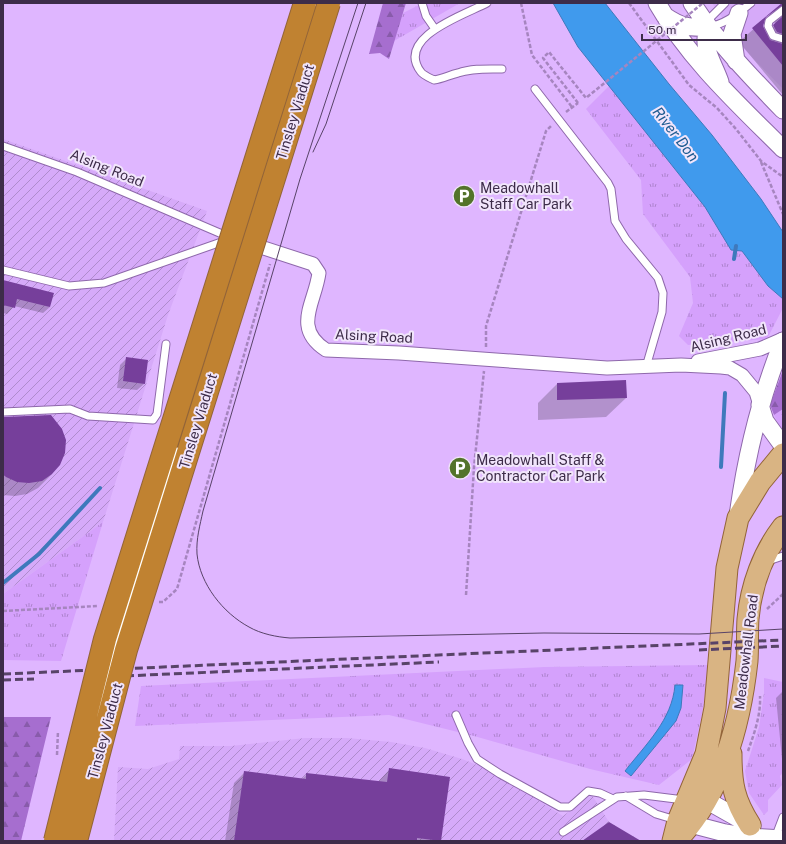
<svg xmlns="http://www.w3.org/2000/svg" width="786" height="844" font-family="'Public Sans',sans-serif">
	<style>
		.built { fill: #d6aaf9 }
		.industrial { fill: url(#industrial-furrows) }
		.grass { fill: url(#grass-tufts) }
		.forest { fill: url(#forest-firs) }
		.water { fill: #409aed; stroke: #3f79bc }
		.shadow { fill: #0003; fill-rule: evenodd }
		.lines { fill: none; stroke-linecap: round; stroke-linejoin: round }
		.stream { stroke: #3f79bc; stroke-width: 4 }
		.building { fill: #763f9b }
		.service-casing { stroke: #8e68ab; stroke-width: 9 }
		.minor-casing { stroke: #8e68ab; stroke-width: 15 }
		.tertiary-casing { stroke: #8e68ab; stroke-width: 19 }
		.primary-casing { stroke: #926439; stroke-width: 23 }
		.path { stroke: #a685bf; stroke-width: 2.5; stroke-dasharray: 4 2; stroke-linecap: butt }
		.service { stroke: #fff; stroke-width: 7 }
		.minor { stroke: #fff; stroke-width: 13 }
		.tertiary { stroke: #fff; stroke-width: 17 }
		.primary { stroke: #d9b483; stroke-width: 21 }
		.tram { stroke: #584368; stroke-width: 1 }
		.rail { stroke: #584368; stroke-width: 3; stroke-dasharray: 8 4; stroke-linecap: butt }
		.service-bridge-casing { stroke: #8e68ab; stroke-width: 9; stroke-linecap: butt }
		.motorway-bridge-casing { stroke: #926439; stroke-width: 24; stroke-linecap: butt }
		.path-bridge { stroke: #a685bf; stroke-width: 2.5; stroke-dasharray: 4 2; stroke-linecap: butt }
		.service-bridge { stroke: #fff; stroke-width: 7 }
		.motorway-bridge { stroke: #c08231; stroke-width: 22 }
		.labels { text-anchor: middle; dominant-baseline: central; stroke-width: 4; stroke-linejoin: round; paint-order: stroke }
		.street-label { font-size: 14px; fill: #3d2c49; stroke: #f1e5fb }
		.poi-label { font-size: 14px; fill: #3d2c49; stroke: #f1e5fb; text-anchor: start }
		.water-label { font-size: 15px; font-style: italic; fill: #1e5b91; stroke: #f1e5fb }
	</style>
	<defs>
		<pattern id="industrial-furrows" width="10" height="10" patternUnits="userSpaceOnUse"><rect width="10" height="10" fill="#d6aaf9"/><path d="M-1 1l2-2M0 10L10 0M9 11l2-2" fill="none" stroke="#af8bcc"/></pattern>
		<pattern id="grass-tufts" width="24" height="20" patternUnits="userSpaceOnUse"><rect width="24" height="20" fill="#d5a1fc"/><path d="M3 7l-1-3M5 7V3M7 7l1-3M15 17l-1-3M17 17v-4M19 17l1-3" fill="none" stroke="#ae83ce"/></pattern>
		<pattern id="forest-firs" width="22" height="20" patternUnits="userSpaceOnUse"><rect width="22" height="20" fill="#a66ecf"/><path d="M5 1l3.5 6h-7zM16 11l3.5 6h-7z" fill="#885baa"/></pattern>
	</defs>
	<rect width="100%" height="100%" fill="#dfb6ff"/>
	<path class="built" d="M712,3H783V89L744,49Z"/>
	<path class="industrial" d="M3,139L207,211L168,315L103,522L3,594Z
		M305,738H347L391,742L425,748L462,759L490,770L563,816L592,795L609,822L641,841H114L118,767L148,769L179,759L180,746H231Z"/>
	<path class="grass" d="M423,3H460L394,41L403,13Z
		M609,86L705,207L731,250L742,251L768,286L783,299V308L767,339L688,345L679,336L693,303L690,277L643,214L641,180L586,109Z
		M783,409V433L774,415Z
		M103,522L61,661L3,660V594Z
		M709,665L702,714L692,759L659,785L590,769L474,736L389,715L135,726L141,686L544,667Z
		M764,678L783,682V772L780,776L782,785L768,800V811L764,815L749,793L745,771L759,727L764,693Z"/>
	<path class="forest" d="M383,3H406L389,59L380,53L369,54Z
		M783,370V409L774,415L770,405Z
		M3,717H51L21,841H3Z"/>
	<path class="water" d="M553,3H605L669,84L712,135L761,199L783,232V299L768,286L742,251L731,250L705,207L578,47Z
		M675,685H683L681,708L676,721L631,776L625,771C646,744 672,720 675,685Z"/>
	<path class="shadow" d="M783,3V95L739,42ZM765,19H771L775,23L774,26L766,34L762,28L763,21Z
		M3,281L50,307L43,313L14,306L7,314L3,313Z
		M127,358L144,384L137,390L117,388L120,365Z
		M557,384L626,398L606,417L538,420V403Z
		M3,418L52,474L38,488L27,494L15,496L3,495Z
		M783,691V769L776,698Z
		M390,769L449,778L440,841H225L234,783L245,772L302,779L307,774L378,782Z"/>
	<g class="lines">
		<path class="stream" d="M734,259L736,246
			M721,467L725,393
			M3,583L39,554L100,488"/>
	</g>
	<path class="building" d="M782,3L783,5L766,17L763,26L770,40L783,44V66L752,28Z
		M783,16V34L777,32L773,25Z
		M3,280L54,293L50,307L17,299L15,308L3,305Z
		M126,357L148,360L145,384L123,381Z
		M626,380L627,398L557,400V383Z
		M51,415L62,429L66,440L65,453L60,465L52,474L42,481L29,483L17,482L6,477L3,474V417Z
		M389,768L450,777L441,841L417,838V841H234L244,771L306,779V773L387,782Z
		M609,822L641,841H582Z"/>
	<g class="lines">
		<g class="service-casing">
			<path id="service" d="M422,3L426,16L435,29
				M487,3C467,14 394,37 421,72C423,75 430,78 434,80C443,79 449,75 458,73C472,68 488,69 502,69
				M725,3L711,17L708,27C726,24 737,14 751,3
				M783,10L769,21L768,26L773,36L783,39
				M535,89L608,183L611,189L615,221L626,239L658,278L663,293L662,312L646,367
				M3,146L77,172L229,237
				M3,270L69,286L104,283L227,240
				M3,412L70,409L88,416L153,420L157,414L166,344
				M768,561L783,556
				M456,715L468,743L477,759L500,774L560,807H570L588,791L600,793L613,799
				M626,796L656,814L676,820
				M563,832L617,797L644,795L684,800
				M775,838L783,817"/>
		</g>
		<g class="minor-casing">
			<path id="minor" d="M233,238L313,264L319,273C315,303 292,328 326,350L399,353L607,368L681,365L721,367L730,368L742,375L756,392L760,405
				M698,361L760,349L783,339"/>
		</g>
		<g class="tertiary-casing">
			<path id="tertiary" d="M657,3C689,59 737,103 783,149
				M692,3C718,43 750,76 783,110
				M665,16C681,27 689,28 708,27
				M708,27C701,49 713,61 720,82
				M736,61L732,34L739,13
				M760,405L765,421L783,446
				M738,516C746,456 760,398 783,341
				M692,801L713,804L752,826
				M679,821L725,833L749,837L783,839"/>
		</g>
		<g class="primary-casing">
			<path id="primary" d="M731,754C731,784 734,800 750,825
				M673,841L678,821L706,754L715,708L727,568L738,518L760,482L783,454
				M676,841C721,794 740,725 747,661C748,647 747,633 748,619C751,586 763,553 783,527"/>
		</g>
		<path class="path" d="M521,3L532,55L572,107
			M629,3L689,85L717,108L736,129L761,161L783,177
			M566,112L578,103
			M761,162L783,214
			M486,347V326L546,131L552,125
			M466,595L474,467L484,371
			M159,602H163L177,589L270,264
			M767,609L783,594
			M3,611L98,606
			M748,751C754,734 761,715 760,696
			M57,755L58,731"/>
		<use href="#service" class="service"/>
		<use href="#minor" class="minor"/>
		<use href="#tertiary" class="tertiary"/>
		<use href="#primary" class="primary"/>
		<path class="tram" d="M358,3L300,179L203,511C200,525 196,539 197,554C200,584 223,613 249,627C261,634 277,637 290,638L544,633L699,634L783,629
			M313,152L326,124L366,3"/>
		<path class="rail" d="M699,650L783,646
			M3,674L783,640
			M102,677L439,662
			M3,680L34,679"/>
		<g class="service-bridge-casing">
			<path id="service-bridge" d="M98,713L115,645L177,451"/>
		</g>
		<g class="motorway-bridge-casing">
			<path id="motorway-bridge" d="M55,841L105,639L305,3
				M76,841L126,650L329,3"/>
		</g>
		<path class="path-bridge" d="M578,103L543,58L549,52L586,98L703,3"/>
		<use href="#service-bridge" class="service-bridge"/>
		<use href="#motorway-bridge" class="motorway-bridge"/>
	</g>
	<defs>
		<g id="parking-disc" transform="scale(1.15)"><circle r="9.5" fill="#53732a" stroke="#f1e5fb"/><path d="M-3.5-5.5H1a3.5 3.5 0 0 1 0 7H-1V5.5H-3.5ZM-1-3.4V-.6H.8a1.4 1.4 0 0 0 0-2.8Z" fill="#fff"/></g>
	</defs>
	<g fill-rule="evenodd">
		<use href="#parking-disc" x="464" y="196"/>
		<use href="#parking-disc" x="460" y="468"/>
	</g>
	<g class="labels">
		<g class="street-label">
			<text transform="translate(295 112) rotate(-73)">Tinsley Viaduct</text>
			<text transform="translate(107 168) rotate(22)">Alsing Road</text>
			<text transform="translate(374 336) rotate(3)">Alsing Road</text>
			<text transform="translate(728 338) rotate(-14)">Alsing Road</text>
			<text transform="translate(198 421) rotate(-73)">Tinsley Viaduct</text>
			<text transform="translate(746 652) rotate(-83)">Meadowhall Road</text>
			<text transform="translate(105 731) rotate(-75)">Tinsley Viaduct</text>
		</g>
		<g class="poi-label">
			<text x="480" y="188">Meadowhall<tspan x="480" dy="16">Staff Car Park</tspan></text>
			<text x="476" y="460">Meadowhall Staff &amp;<tspan x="476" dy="16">Contractor Car Park</tspan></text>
		</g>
		<g class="water-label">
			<text transform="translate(676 134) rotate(52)">River Don</text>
		</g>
	</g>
	<rect width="786" height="844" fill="none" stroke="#3d2c49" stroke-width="8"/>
	<path d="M642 34v6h104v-6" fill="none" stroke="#3d2c49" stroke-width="2"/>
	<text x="648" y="34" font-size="12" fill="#3d2c49" stroke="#f1e5fb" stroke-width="3" paint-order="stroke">50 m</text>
</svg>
